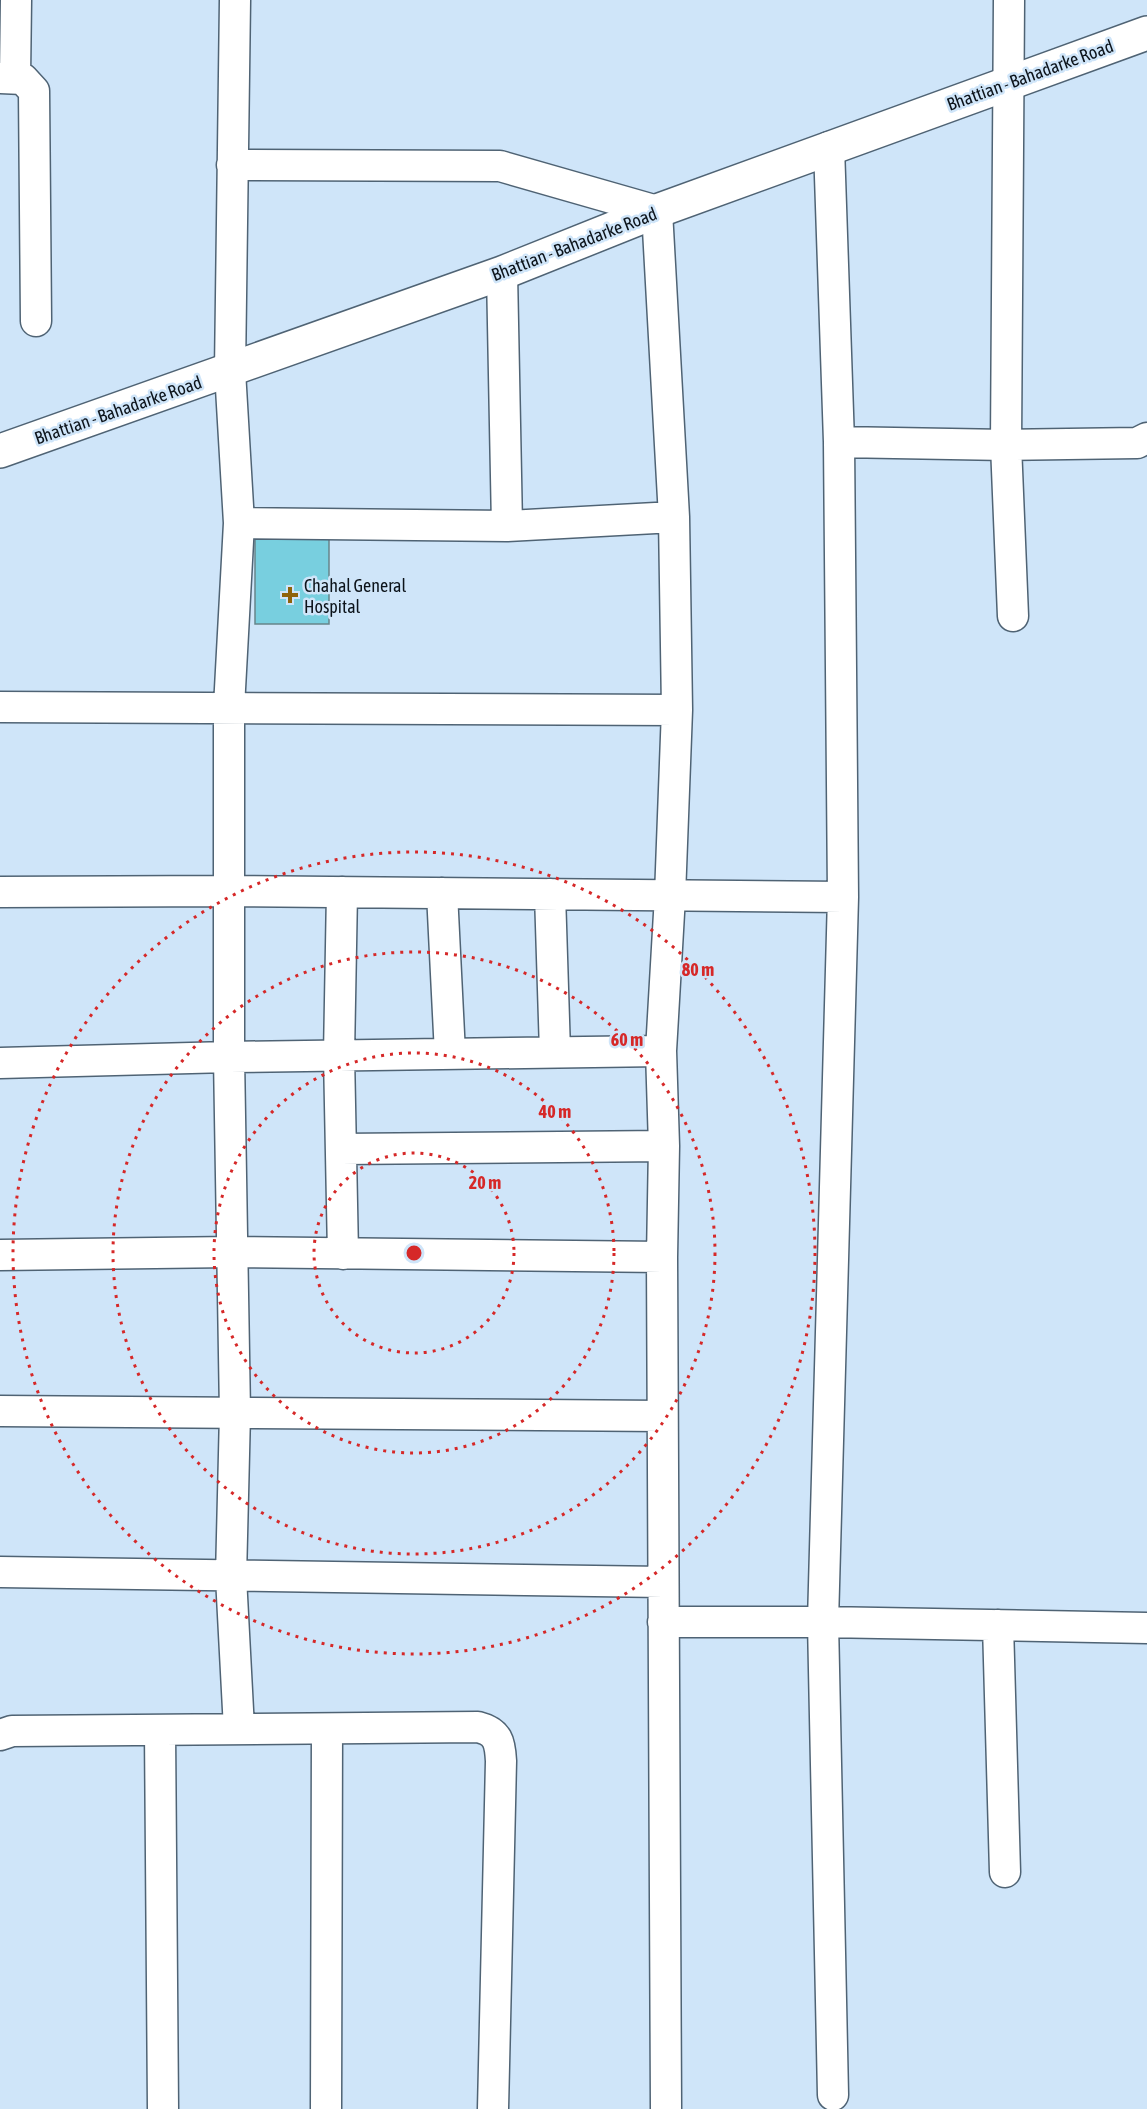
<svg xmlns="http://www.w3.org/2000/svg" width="1147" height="2109" font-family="'Asap Condensed',sans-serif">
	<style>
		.building { fill: #78cfdf; stroke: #67858b; stroke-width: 1.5 }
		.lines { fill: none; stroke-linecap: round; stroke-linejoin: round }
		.minor-casing { stroke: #4f6374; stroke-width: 33 }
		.tertiary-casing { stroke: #4f6374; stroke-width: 36 }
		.minor { stroke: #fff; stroke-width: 30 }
		.tertiary { stroke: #fff; stroke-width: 33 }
		.ring { fill: none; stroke: #d62828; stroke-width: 3; stroke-dasharray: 3 6 }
		.poi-dot { fill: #8f630a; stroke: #cfe5f9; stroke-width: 2 }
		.labels { text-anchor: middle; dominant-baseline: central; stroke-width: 5; stroke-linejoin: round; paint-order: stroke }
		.street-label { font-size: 18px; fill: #0c131a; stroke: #cfe5f9 }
		.poi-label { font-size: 18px; fill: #0c131a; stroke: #cfe5f9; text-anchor: start }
		.centre { fill: #d62828; stroke: #cfe5f9; stroke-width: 3 }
		.ring-label { font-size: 18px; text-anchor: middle; font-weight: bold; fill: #d62828; stroke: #cfe5f9; stroke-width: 5; stroke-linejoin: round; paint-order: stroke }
	</style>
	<rect width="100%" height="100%" fill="#cfe5f9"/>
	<path class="building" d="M255,539H329V624H255Z"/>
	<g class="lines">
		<g class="minor-casing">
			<path id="minor" d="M235,0L230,371L239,523L229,707V1057L235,1413L231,1577L239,1729
				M1009,0L1006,445L1013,616
				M15,77L16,0
				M0,78L23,79L34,91L36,321
				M829,147L839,442L843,897L823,1622L833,2095
				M232,165L500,166L657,211L674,517L677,710L670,896L661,1051L664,1146L662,1257L666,2109
				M502,273L507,526
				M839,442L1006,445L1137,443L1147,438
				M239,523L507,526L674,517
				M0,707L677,710
				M0,892L229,891L843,897
				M342,892L339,1055L343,1254
				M442,893L450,1054
				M550,894L555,1052
				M0,1063L229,1057L661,1051
				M341,1149L664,1146
				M0,1255L232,1252L662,1257
				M0,1411L662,1416
				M0,1572L663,1582
				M663,1622H823L1147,1628
				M998,1625L1005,1872
				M160,1731L163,2109
				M0,1735L12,1731L478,1727C498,1732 500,1742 501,1761L493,2109
				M326,2109L327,1729"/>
		</g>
		<g class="tertiary-casing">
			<path id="tertiary" d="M0,451L502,273L657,211L1147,33"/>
		</g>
		<use href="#minor" class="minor"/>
		<use href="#tertiary" class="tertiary"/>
	</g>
	<g class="ring">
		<circle cx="414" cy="1253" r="100"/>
		<circle cx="414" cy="1253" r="200"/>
		<circle cx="414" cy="1253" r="301"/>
		<circle cx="414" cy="1253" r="401"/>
	</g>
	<path class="poi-dot" d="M287 586h6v6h6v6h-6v6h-6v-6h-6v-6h6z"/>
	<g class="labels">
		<g class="street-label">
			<text transform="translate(1030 75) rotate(-20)">Bhattian - Bahadarke Road</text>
			<text transform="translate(574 244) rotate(-21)">Bhattian - Bahadarke Road</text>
			<text transform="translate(118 410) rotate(-19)">Bhattian - Bahadarke Road</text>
		</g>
		<g class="poi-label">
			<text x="304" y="585">Chahal General<tspan x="304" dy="21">Hospital</tspan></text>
		</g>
	</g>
	<circle cx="414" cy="1253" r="9" class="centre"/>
	<g class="ring-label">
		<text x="698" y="976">80 m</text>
		<text x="627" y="1046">60 m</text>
		<text x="555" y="1118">40 m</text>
		<text x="485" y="1189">20 m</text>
	</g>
</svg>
